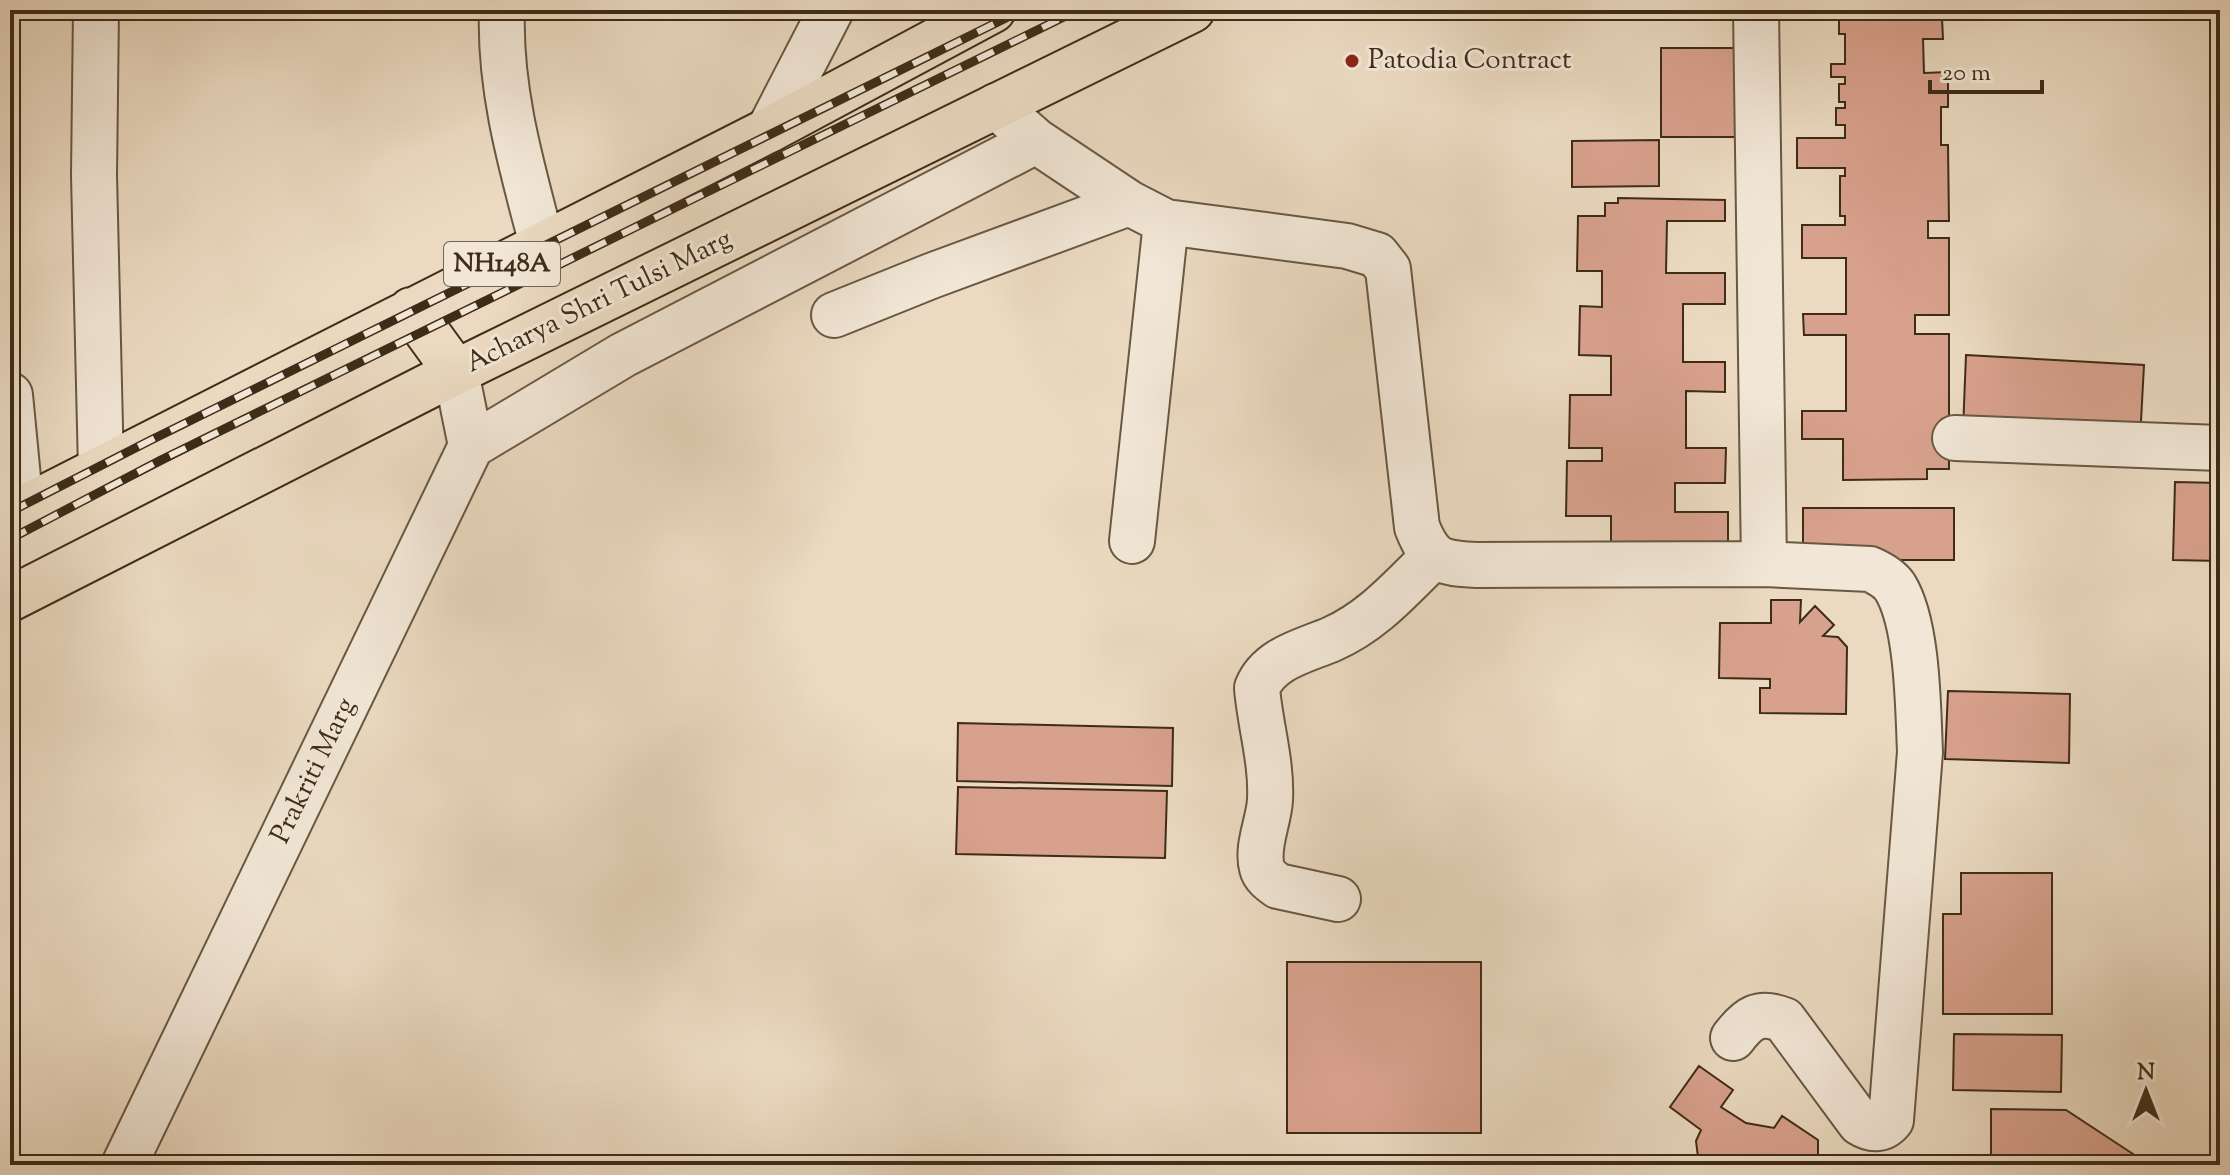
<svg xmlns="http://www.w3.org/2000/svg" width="2230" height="1175" font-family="'Sorts Mill Goudy',serif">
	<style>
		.building { fill: #d8a18d; stroke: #3e2c18; stroke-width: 2 }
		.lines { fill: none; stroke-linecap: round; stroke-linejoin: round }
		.minor-casing { stroke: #695842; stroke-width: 48 }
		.highway-casing { stroke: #3e2c18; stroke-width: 48 }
		.minor { stroke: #f2e7d7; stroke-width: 44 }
		.highway { stroke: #ebdac1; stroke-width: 44 }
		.rail-casing { stroke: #3e2c18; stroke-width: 9 }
		.rail { stroke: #f2e7d7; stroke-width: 6; stroke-dasharray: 18; stroke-linecap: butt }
		.poi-dot { fill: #8f2418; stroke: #f2e7d7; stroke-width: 3 }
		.labels { text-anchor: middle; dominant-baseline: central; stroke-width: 6; stroke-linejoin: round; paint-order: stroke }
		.shield { fill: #f2e7d7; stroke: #746451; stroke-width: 2 }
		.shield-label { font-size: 26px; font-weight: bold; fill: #3e2c18 }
		.poi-label { font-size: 28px; fill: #3e2c18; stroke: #f2e7d7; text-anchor: start }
		.street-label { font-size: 28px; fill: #3e2c18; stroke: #f2e7d7 }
	</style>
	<rect width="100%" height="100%" fill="#ebdac1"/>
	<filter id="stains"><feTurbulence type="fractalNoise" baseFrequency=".0025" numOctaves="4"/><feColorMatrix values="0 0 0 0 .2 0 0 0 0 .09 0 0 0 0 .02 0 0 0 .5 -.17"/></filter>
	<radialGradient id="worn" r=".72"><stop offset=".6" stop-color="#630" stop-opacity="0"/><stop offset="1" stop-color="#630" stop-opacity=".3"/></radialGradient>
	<path class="building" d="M1830,10H1948V18H1942L1943,39H1923L1924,73L1948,72V107H1941V145H1948L1949,221H1928V238H1949V315H1915V334H1949V469H1927V479L1843,480V439H1802V411H1846V335H1804L1803,314H1846V258H1802V225H1845V216H1840V176H1845V168H1797V138H1845V125H1836V108H1845V102H1839V84H1845V77H1831V64H1845V34H1839V20H1830Z
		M1661,48H1735V137H1661Z
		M1659,140V186L1572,187V141Z
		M1618,198L1725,200V221H1667L1666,273H1725V304H1683V362H1725V392L1686,391V448H1726L1725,483H1675V512H1728V549L1611,547V516H1566L1567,461H1602V448H1569L1570,395H1611V356L1579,355L1580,306L1602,307V271H1577L1578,216H1605V203H1618Z
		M1966,355L2144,365L2140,440L1963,430Z
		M2175,482L2220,483V561L2173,560Z
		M1803,508H1954V560H1803Z
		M1771,600H1801L1800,622L1815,606L1834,625L1823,636L1838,637L1847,647L1846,714L1760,713V688H1770V679L1719,678L1720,623H1771Z
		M1948,691L2070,694L2069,763L1945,759Z
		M958,723L1173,728L1172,786L957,781Z
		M958,787L1167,791L1165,858L956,854Z
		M1961,873H2052V1014H1943V914H1961Z
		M1287,962H1481V1133H1287Z
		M1954,1034L2062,1035L2061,1092L1953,1090Z
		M1699,1066L1733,1090L1721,1107L1746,1123L1774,1128L1782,1116L1818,1140V1165H1699L1696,1141L1701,1130L1670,1107Z
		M1991,1109L2066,1110L2133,1154V1165H1991Z"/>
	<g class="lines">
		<g class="minor-casing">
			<path id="minor" d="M96,10L94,175L101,469
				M502,10C499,90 522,168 542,244
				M1756,10L1764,564
				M996,106L1036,141L1129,203L1166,222L1347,246L1377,255L1388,269L1417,527C1431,562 1441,563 1477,565L1764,564L1870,569C1879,573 1889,578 1895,587C1918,624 1918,708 1920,752L1891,1120C1882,1131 1871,1130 1860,1123L1784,1020C1759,1010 1748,1018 1733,1038
				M769,130L831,10
				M834,315L931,276L1129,203
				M10,395L21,509
				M1955,438L2220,448
				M471,446L623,355L1036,141
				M1132,541L1166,222
				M1338,899L1278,886C1271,881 1264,876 1262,868C1256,847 1269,821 1270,800C1272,762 1260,725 1257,688C1269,658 1304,651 1332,639C1373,621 1401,588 1433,557
				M124,1165L471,446L456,372"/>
		</g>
		<g class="highway-casing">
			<path id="highway" d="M411,310L456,372
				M10,515L769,130L993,10
				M10,599L456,372L1192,10"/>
		</g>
		<use href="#minor" class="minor"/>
		<use href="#highway" class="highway"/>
		<g class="rail-casing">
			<path id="rail" d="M1143,13L1147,10
				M10,512L151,440L1022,10
				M10,539L161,460L1078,10"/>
		</g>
		<use href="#rail" class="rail"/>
	</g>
	<circle class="poi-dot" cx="1352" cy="61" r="8"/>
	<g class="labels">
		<rect class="shield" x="444" y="242" width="116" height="44" rx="6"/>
		<g class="shield-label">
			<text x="502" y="264">NH148A</text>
		</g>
		<g class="poi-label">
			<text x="1368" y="61">Patodia Contract</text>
		</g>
		<g class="street-label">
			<text transform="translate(599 302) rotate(-26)">Acharya Shri Tulsi Marg</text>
			<text transform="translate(314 771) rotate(-64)">Prakriti Marg</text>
		</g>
	</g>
	<rect width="2230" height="1175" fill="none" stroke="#ebdac1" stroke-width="40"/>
	<rect x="12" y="12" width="2206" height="1151" fill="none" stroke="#3e2c18" stroke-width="4"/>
	<rect x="20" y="20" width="2190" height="1135" fill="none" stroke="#3e2c18" stroke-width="2"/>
	<g transform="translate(2146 1091)" stroke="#f2e7d7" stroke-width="6" paint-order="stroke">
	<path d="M0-6L14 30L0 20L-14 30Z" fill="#3e2c18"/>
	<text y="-12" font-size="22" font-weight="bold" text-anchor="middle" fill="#3e2c18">N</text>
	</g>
	<path d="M1930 80v12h112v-12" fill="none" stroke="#3e2c18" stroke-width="4"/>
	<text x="1942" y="80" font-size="24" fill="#3e2c18" stroke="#f2e7d7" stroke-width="6" paint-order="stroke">20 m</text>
	<rect width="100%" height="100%" filter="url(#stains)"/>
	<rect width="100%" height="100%" fill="url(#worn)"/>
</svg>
